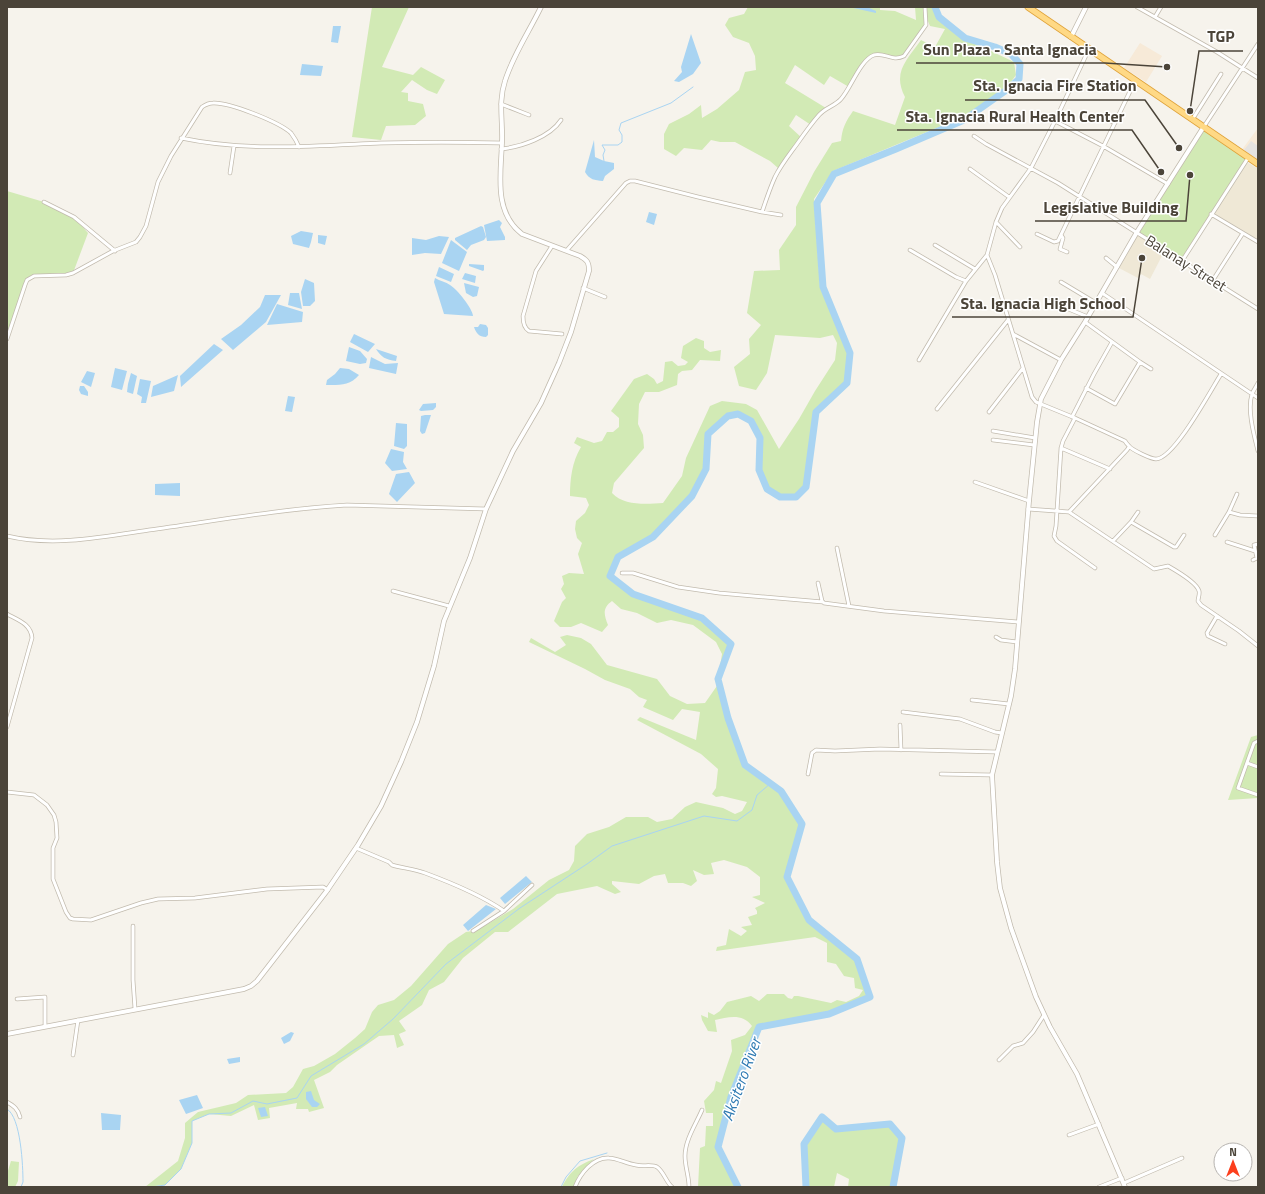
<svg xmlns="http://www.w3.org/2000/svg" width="1265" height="1194" font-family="'Titillium Web',sans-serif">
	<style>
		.commercial { fill: #f7ead8 }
		.education { fill: #efe8d6 }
		.green { fill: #d2eab5 }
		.parking { fill: #e5e3e0 }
		.water { fill: #a9d4f2 }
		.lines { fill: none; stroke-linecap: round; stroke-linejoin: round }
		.stream { stroke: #a9d4f2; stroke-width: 1 }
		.river { stroke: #a9d4f2; stroke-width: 7 }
		.minor-casing { stroke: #c2bbae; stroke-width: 4.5 }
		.tertiary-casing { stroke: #c2bbae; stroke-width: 5.5 }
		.trunk-casing { stroke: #e0a43c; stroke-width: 7 }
		.minor { stroke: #fff; stroke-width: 3 }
		.tertiary { stroke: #fff; stroke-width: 4 }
		.trunk { stroke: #ffd985; stroke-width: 5.5 }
		.labels { text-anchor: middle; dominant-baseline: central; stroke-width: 3; stroke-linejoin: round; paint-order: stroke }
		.street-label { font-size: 15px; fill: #4b4439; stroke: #fff }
		.water-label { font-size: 16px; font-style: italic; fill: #2e7ab2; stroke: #fff }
		.leader { fill: none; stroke: #4b4439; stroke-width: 1.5 }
		.callout-dot { fill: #4b4439; stroke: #fff; stroke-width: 1.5 }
		.callout-label { font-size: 16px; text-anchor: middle; font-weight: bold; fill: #4b4439; stroke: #fff; stroke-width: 3; stroke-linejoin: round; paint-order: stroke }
	</style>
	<rect width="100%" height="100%" fill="#f6f3ec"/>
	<path class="commercial" d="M1140,43L1162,56L1146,82L1124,68Z
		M1258,128V163L1241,151Z"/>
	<path class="education" d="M1247,162L1258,169V240L1214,214Z
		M1137,232L1165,250L1150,279L1141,274L1138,278L1117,267Z"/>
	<path class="green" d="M372,7H409L382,67L413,75L421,67L445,80L437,94L427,90L412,80L401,92L408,93V101L423,104L426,116L415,125L386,126L381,140L352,137Z
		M748,7H880V10L895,11L916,20L915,7H935C948,35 988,49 1014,62L1016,75L1008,86L963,117L833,171L814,199L820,287L839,333L850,353L847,383L816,412L806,487L796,497H780L767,489L759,470L760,438L751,421L738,414L728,416L708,434L706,469L692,496L653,537L618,557L610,576L633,594L702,618L731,644L718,679L722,654L716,642L693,625L671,620L657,623L637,613L621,609L612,601C602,608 604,615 608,625L602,632L581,623L571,627H560L554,621L562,602L566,598L561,589L564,584L562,576L569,573L584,574L578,554L582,543L577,538L575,529L576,521L585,513L589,505L586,498L570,496C570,479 572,462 581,447L574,443L577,437L594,443L602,441L607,432H613L619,427V418L611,411L634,379L647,374L654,379L657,384L663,381L665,362L672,361L678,366L685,365L688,362L681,358L683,346L696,338L704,341V348L710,352L721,350L720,361L700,360L692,370L682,371L678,374L677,385L659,392H645L639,404L638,424L643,435L644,448L614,483L612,493C624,506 646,504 663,503L682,476L686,458L710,406L722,401L746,404L757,410L779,449L799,419L815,391L835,360L837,343L833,335L820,338L775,335L767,373L756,390L739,386L734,367L750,354L749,339L761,325L747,313L754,271L780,270L779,250L796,225V207L814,172L832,143L841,141C842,128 846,121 853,111L895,125L905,97C892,72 907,60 921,40L935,47L945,29L930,26L927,19C925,30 910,51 900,58C894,57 888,55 881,55C865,55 857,75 849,87L830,76L824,85L795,65L785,83L826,108L811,125L796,115L789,126L802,138L779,171L778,168L770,161L735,142H720L711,140L702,150L684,148L676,156L664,149V134L669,124L689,114L701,105L702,118L717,109L739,90L745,72L756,70L755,56L749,43L733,37L725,25L729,18L744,14Z
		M1204,129L1247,158L1182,260L1138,232Z
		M7,191L44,202L74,217L88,233L73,273L32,277L25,285L7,339Z
		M567,635L581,638L591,644L607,665L657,679L670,696L687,704L705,703L719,683L745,765L781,791L802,824L787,877L809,920L857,959L870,997L829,1014L759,1027L731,1097L720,1149L737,1187H698L700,1148L705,1146L706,1126H713V1113H706L704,1101L714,1090L716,1081L721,1083L732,1051L731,1040L745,1035L752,1026C743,1013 728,1017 715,1020L717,1032L708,1031L702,1020L701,1015L708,1018V1012L714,1015L720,1011L727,1002L751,996L759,1001L767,994H784L788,998L792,999L794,996H798L831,1003L837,1000L846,1002L859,996L863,990L855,988L854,978L844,976L836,964L827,962V943L815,937L716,951L717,947L726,945L729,929L741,936L747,931L741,927L752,925L748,917L757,914V911L755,908L765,903L752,897L760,895V877L747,867L724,860L711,863L714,874L704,875L693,870L697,881L691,886L683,883H668L665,874L654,876L639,884L612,881V884L621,892L615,894L597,886L557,894L508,932H495L463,958L444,982L429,990L422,1005L399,1021L406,1031L399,1034L398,1032L404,1045L397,1048L394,1035L379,1036L337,1065L330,1072L314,1080L324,1108L309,1112L308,1109H296L297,1103L269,1108L270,1118L258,1120L254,1105L231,1116L209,1114L192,1121V1143L181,1169L165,1185L145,1187L178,1161L185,1138V1123L198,1112L236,1103L248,1095L286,1093L293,1087L303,1069L314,1066L335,1054L355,1038L365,1029L372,1012L378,1005L394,1000L411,986L448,944L466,932L473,931L486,925L513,909L549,880L569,870L574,861L575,846L587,834L609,827L626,817H648L657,822L672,819L685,807L696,802L723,808L735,814L742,811L747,802L722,796L716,797L712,794L716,788L718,769L701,754L637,720L640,717L696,740L700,712L682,709L673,720L643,707L647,700L639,697L630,689L605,680L585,669L529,642L531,638L555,652L566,645L560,637Z
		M1258,735V798L1228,800L1251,737Z
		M822,1117L834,1127L890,1124L902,1138L893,1187H848L849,1179L837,1173L834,1187H806L804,1144Z
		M594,1159L578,1176L573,1187H562C570,1171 578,1165 594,1159Z
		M11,1161L19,1162L18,1181L15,1187H7V1174Z"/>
	<path class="parking" d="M1251,141L1258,146V160L1244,150Z"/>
	<path class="water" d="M849,7H867L876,11V13Z
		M333,26H341L338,43L331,42Z
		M691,34L701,63L693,74L679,82L674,81L682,72L681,67Z
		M302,64L323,66L321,76L300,75Z
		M594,140L595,157L604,161L614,163V169L605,176L603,181C594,180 590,180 585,172Z
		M649,212L657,214L654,225L646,222Z
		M499,220L502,223L500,227L505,237V240L487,241L484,225Z
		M481,226L483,227L486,237L484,240L471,245L467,250L455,240V238Z
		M301,231L313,233L311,242L309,248L293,244L291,236Z
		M318,235L327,236L325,245L318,243Z
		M439,236L449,237L441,254L425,253L412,255V238L426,240Z
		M451,240L467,252L459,271L442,263Z
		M469,264L484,265V270L483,271L469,266Z
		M439,267L454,274L451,282L436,276Z
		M465,273L476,276L475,283L462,279Z
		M435,278C440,281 446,282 450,285C457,289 473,309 473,316L444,314L434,282Z
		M305,279L314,283L315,301L310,306H303L301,292Z
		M464,283L479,287L477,296L473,297L466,293Z
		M290,293H299L302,309L288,305Z
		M265,295H281L266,322L233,350L221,339L241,325L260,307Z
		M277,304L303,312L302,322L267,325Z
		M480,324L486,325L488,328V335L486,337C479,337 476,333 474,327H478Z
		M354,334L375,344L368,352L350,342Z
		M214,344L223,350L181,387L180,376Z
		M349,347L360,351L367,359L366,363L360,364L346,361Z
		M376,349L397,356L396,361C386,360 381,357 376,349Z
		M371,357L385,364L398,363L396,374L369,368Z
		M115,368L127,371L122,390L111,387Z
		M340,368L349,369L359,375C350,386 339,385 326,385L327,380L335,374Z
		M87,371L95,373L91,387L81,382Z
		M131,373L137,376L133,394L127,392L128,384Z
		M178,375L174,391L151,397L153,386Z
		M140,379L151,381L146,403H141L142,397L137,394Z
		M80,386H84L88,392V396L81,394L79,390Z
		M288,396L295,397L292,412L285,411Z
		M436,403V407L433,410L421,411L419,410L423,404Z
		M425,415H431L425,433L422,434L420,431L421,416Z
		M396,423L407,424V446L404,449L394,446Z
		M391,449L404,452L403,462L407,469L392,471L385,463Z
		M409,472L415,483L397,502L389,494L396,474Z
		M180,483V496L155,495V484Z
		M526,876L532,882L505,904L500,898Z
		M486,905L496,909L468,931L463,925Z
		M291,1032L294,1033L290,1041L284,1044L281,1038Z
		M240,1057V1062L229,1064L227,1059Z
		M311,1091L314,1100L320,1104L317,1107H312L306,1099V1092Z
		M197,1095L203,1108L186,1114L179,1100Z
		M265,1107L268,1116L261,1117L258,1108Z
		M101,1113L121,1115L120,1130H102Z"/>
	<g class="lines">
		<path class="stream" d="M604,161L603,155L605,150L602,145H618L622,142V135L619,130L621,123L671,103L693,87
			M7,1109C21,1117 23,1167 23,1182L21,1187
			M152,1187L165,1185L181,1169L192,1143V1121L209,1114L231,1113L253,1101L267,1104L297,1098L311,1076L364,1044L393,1019L446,964L520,908L587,864L612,846L704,816L737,821L752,810L757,795L771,783
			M561,1187L566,1177L580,1161L607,1153"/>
		<path class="river" d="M738,1187L718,1147L731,1097L759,1027L829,1014L870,997L857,959L809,920L787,877L802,824L781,791L745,765L728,718L718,679L731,644L702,618L633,594L610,576L618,557L653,537L692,496L706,469L708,434L728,416L738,414L751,421L760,438L759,470L767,489L780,497H796L806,487L816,412L847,383L850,353L823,287L817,203L834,174L896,149L964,120L1008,89L1019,79L1020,64L1011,54L995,47L965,38L939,17L935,7
			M806,1187L804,1144L822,1117L836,1129L890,1124L902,1138L893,1187"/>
		<g class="minor-casing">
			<path id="minor" d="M1137,7L1217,52L1258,78
				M1155,17L1161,7
				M1089,49L1055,121L1031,168L1002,208L996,222L987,255L995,275L1032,397L1036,402L1075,418L1125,441C1126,443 1127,444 1129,446C1132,450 1151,459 1156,459C1174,459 1211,390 1221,374
				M501,104L529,115
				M1099,116L1115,123
				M1192,120L1221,74
				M1055,121L1103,146L1168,184
				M1203,128L1258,44
				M974,136L986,144L1058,183L1258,309
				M181,138C247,152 314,146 381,143C421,142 462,142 502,143
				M501,149C521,147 550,137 561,120
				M970,169L1009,197
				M230,173L234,146
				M44,202L74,217L115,251
				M762,212L781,215
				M1211,214L1258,242
				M996,222L1020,247
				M1037,234L1054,242L1058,241L1135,81
				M1061,235L1063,238L1060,249L1067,252
				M935,245L975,269
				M552,246L536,271L523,316C523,321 524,328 529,331L562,334
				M567,250L626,183L630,181H635L698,197L762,212C766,200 770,188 775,177C781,165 789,155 797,144C804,134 811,124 819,115C826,107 835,106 841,99C851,88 860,60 874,55C885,52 892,62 904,56L926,25L925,7
				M910,250L956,277L966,281L987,255
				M1106,258L1117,267
				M1182,261L1248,158
				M1213,280L1243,233
				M1061,282L1096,303
				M583,288L605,297
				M1102,293L1258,398
				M1049,301L1088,317
				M1085,322L1140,362
				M1013,334L1061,360
				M7,339L25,285L27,280L34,276L66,275L73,273L113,251L136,242L140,237L146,226L158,182L171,156L202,107C205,105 208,103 213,103C229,102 279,122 291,133C294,137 297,142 299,147
				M919,360L966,281
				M1258,383C1256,387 1253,391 1252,394C1247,410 1254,435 1258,451
				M1086,388L1115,404L1140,362L1151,369
				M937,409L1008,320
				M989,412L1023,368
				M1072,417L1094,374L1112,342
				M1075,418L1063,441L1061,448L1056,526L1054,536L1057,541L1095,568
				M993,431L1035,438
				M993,440L1034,445
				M1061,448L1110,469
				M975,482L1029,501
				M1028,509L1069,512L1072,514L1154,569L1168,566C1175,570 1197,583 1199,591C1200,594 1198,598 1198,601L1201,605L1239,631L1258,646
				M1069,512L1127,450L1129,447
				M1138,512L1131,522L1174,547H1176L1184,535
				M1229,512L1237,494
				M1215,535L1229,512L1240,515L1258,516
				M7,536C53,547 103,537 149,530C214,521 281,509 347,505L486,509
				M1113,541L1131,522
				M1227,542L1255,551
				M837,548L849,606
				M1253,560L1257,558L1254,545L1258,544
				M622,573H633L678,587L719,593L823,602
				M818,583L822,601L824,603L884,611L1019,622
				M393,591L449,606
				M7,614C18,620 31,624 32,638L7,727
				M1217,616L1207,633L1208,636L1225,644
				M996,637L1001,640L1017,642
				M972,700L1009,704
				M903,712L960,719L995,732L1002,733
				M900,725L901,750
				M1258,741L1254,743L1238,788L1258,795
				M1247,763L1258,767
				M808,774L812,753L816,750L835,751L880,749L997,752
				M941,774L992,775
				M7,792L34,795L47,805L54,815L56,822L57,838L53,848V879L66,912L70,918L73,919L91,920L141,903L158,899L195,898L267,889L323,887L328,890
				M356,848L389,862L392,865C402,868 414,869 425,873C452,883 481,895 504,911L532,885
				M133,926V980L135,1009
				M473,931L504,911
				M17,999L45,997V1026
				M73,1055L78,1020
				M999,1060L1013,1046L1023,1043L1033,1032L1044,1015
				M7,1102C14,1106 18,1109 20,1117
				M1069,1135L1099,1124
				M1124,1183L1182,1158
				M575,1187C580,1174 593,1157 609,1158C617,1158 627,1164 636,1165C642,1167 652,1164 657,1167C664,1172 666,1182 672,1187
				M689,1187C689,1176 685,1167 685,1156C685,1140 696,1124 702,1110
				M1099,1187L1122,1178"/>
		</g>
		<g class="tertiary-casing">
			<path id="tertiary" d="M1071,37L1086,7
				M7,1034L244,989L251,986L257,981L326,892L358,845L381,806L401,762L417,722L434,666L444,621L470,558L486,509L513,451L541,403L559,363L571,332L589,271C589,262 587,260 580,256L522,234C493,212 501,173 502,142C503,121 498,102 505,81C513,55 529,32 541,7
				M1125,1187L1077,1074L1050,1027L1036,997L1011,928L1000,888L997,862L992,775L1011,696L1015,669L1029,501L1037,422L1041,399L1061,360L1085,322L1137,232L1203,128"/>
		</g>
		<g class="trunk-casing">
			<path id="trunk" d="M1028,7L1258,164"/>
		</g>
		<use href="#minor" class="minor"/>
		<use href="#tertiary" class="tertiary"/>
		<use href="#trunk" class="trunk"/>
	</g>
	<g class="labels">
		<g class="street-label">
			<text transform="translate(1186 263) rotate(32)">Balanay Street</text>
		</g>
		<g class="water-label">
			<text transform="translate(741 1079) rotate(-70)">Aksitero River</text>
		</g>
	</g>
	<path class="leader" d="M1190 111L1199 51H1243M1167 67L1105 63H916M1179 148L1145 100H965M1161 172L1132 130H897M1190 175L1186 221H1035M1142 258L1133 317H952"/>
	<g class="callout-dot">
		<circle cx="1190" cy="111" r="4"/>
		<circle cx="1167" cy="67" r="4"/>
		<circle cx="1179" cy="148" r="4"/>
		<circle cx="1161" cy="172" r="4"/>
		<circle cx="1190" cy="175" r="4"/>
		<circle cx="1142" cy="258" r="4"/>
	</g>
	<g class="callout-label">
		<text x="1221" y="42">TGP</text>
		<text x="1010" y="55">Sun Plaza - Santa Ignacia</text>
		<text x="1055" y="91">Sta. Ignacia Fire Station</text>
		<text x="1015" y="122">Sta. Ignacia Rural Health Center</text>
		<text x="1111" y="213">Legislative Building</text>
		<text x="1043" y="309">Sta. Ignacia High School</text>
	</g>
	<rect width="1265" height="1194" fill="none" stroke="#4b4439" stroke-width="16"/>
	<g transform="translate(1233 1162)"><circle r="19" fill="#ffffff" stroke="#b7b4b0"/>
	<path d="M0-3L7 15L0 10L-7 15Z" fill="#fc3f1d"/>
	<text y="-6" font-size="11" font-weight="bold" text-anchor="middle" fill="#4b4439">N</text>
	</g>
</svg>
